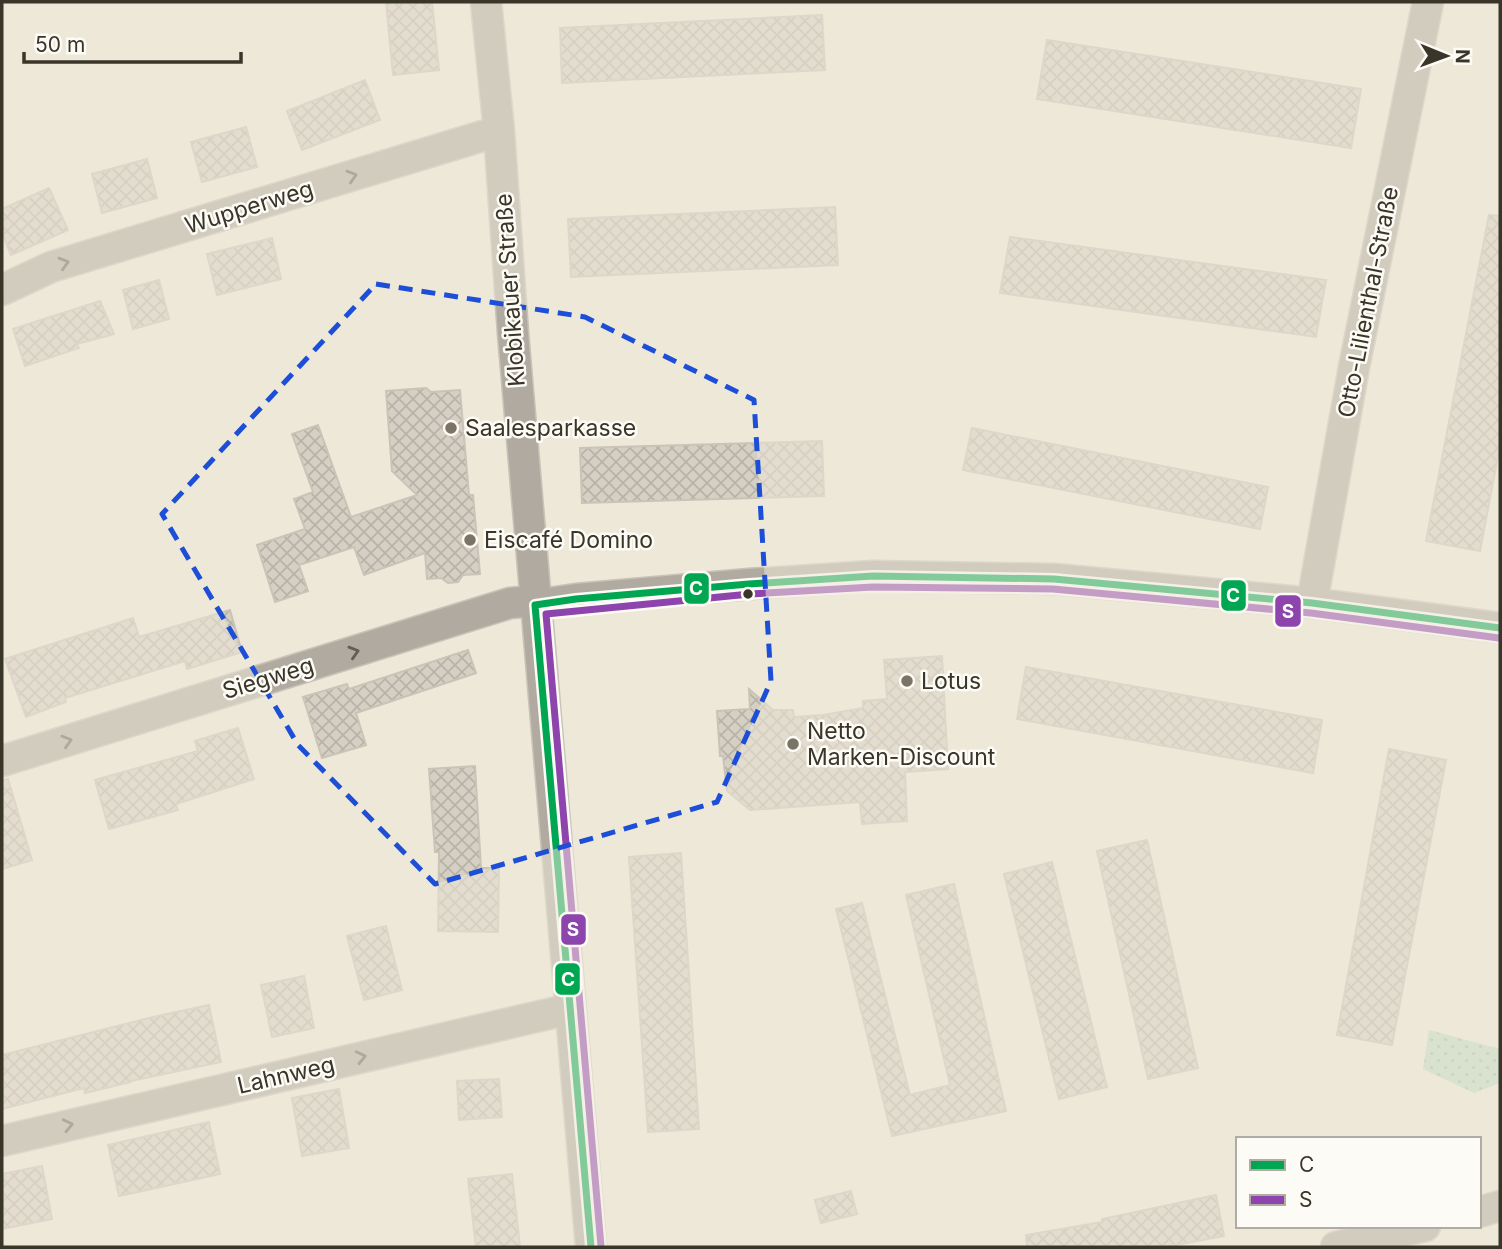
<svg xmlns="http://www.w3.org/2000/svg" width="1502" height="1249" font-family="Inter,sans-serif">
	<style>
		.park { fill: url(#park-dots) }
		.building { fill: url(#building-cross-hatch); stroke: #c9c4b7; stroke-width: 2 }
		.lines { fill: none; stroke-linecap: round; stroke-linejoin: round }
		.minor-casing { stroke: #c8c3b7; stroke-width: 33 }
		.minor { stroke: #b0aaa1; stroke-width: 30 }
		.bus-1-casing { stroke: #fdfbf5; stroke-width: 12 }
		.bus-2-casing { stroke: #fdfbf5; stroke-width: 12 }
		.bus-1 { stroke: #00a651; stroke-width: 7 }
		.bus-2 { stroke: #8e44ad; stroke-width: 7 }
		.oneway { stroke: #635e53 }
		.marked { fill: none; stroke: #1d4ed8; stroke-width: 5; stroke-dasharray: 14 9; stroke-linejoin: round }
		.poi-dot { fill: #797466; stroke: #fdfbf5; stroke-width: 2.5 }
		.bus-dot { fill: #3a3529; stroke: #fdfbf5; stroke-width: 2.5 }
		.labels { text-anchor: middle; dominant-baseline: central; stroke-width: 5; stroke-linejoin: round; paint-order: stroke }
		.street-label { font-size: 23px; fill: #3a3529; stroke: #fdfbf5 }
		.poi-label { font-size: 23px; fill: #3a3529; stroke: #fdfbf5; text-anchor: start }
		.line-badge { stroke: #fdfbf5; stroke-width: 2.5 }
		.badge-label { font-size: 19px; text-anchor: middle; font-weight: bold; fill: #fff }
	</style>
	<defs>
		<pattern id="park-dots" width="8" height="8" patternUnits="userSpaceOnUse" patternTransform="scale(1.75)"><rect width="8" height="8" fill="#bcdbc4"/><path d="M2 2h.1M6 6h.1" fill="none" stroke="#a2bda8" stroke-width="1.8" stroke-linecap="round"/></pattern>
		<pattern id="building-cross-hatch" width="8" height="8" patternUnits="userSpaceOnUse" patternTransform="scale(1.75)"><rect width="8" height="8" fill="#d5d0c3"/><path d="M0 0l8 8M0 8l8-8" fill="none" stroke="#b8b3a8"/></pattern>
	</defs>
	<rect width="100%" height="100%" fill="#eee8d8"/>
	<path class="park" d="M1429,1030L1500,1049V1083L1474,1093L1423,1069Z"/>
	<path class="building" d="M386,2H432L439,70L393,75Z
		M822,15L825,70L562,83L560,28Z
		M1047,40L1361,89L1351,148L1037,99Z
		M365,80L380,120L302,150L287,111Z
		M246,127L257,167L202,182L191,142Z
		M147,159L157,198L102,213L92,174Z
		M49,188L68,230L11,255L2,233V209Z
		M835,207L838,265L571,277L568,219Z
		M1489,215L1500,216V446L1480,551L1426,541Z
		M1010,237L1326,280L1316,337L1000,293Z
		M272,238L281,279L217,295L207,254Z
		M159,280L169,319L133,329L123,290Z
		M100,301L114,334L77,344L79,348L25,366L13,329Z
		M426,388L431,392L460,390L469,495H473L480,574L463,575L458,582L448,583L441,578L427,579L425,553L364,575L354,547L299,565L308,591L275,602L257,545L305,529L294,499L313,492L292,434L318,425L351,517L417,495L392,471L386,391Z
		M972,428L1268,487L1260,529L963,470Z
		M822,441L824,496L582,503L580,448Z
		M230,610L242,652L187,669L185,661L65,698L66,702L26,717L5,659L133,618L139,637Z
		M468,650L476,673L356,713L366,745L322,758L303,697L347,684L349,689Z
		M942,656L948,769L905,772L907,821L862,824L860,802L750,810L727,791L723,756H720L717,711L750,709L749,689L773,710H793L794,717L823,715L863,708V701L887,699L884,660Z
		M1026,667L1322,720L1313,773L1017,719Z
		M238,728L254,779L176,804L178,810L109,829L95,780L198,751L195,741Z
		M1389,749L1446,760L1392,1045L1337,1035Z
		M475,766L481,868H499L498,932L438,931L439,852H435L429,769Z
		M8,779L32,860L2,869V780Z
		M1147,840L1198,1068L1148,1079L1097,851Z
		M681,853L699,1129L648,1132L629,857Z
		M1052,862L1107,1087L1059,1099L1004,874Z
		M954,884L1006,1111L892,1136L836,909L862,903L910,1095L950,1085L906,895Z
		M386,926L402,990L364,1000L347,936Z
		M304,976L314,1028L272,1037L261,985Z
		M209,1005L221,1062L131,1081V1082L85,1093L84,1088L2,1109V1055L153,1017Z
		M499,1079L502,1117L459,1120L457,1081Z
		M339,1089L349,1148L302,1156L292,1098Z
		M209,1122L220,1174L119,1196L108,1145Z
		M42,1166L52,1219L2,1229V1174Z
		M512,1174L520,1247H476L468,1179Z
		M851,1191L857,1214L821,1223L815,1200Z
		M1216,1195L1224,1236L1166,1247H1027L1026,1235L1102,1222V1219Z"/>
	<g class="lines">
		<g class="minor-casing">
			<path id="minor" d="M486,2L499,131L513,333L591,1247
				M2,290L51,267L499,131
				M1312,603L1354,367L1428,2
				M2,761L510,603L522,602L535,605L576,599L749,584L873,576L1054,579L1312,603L1500,628
				M2,1141L570,1009
				M1479,1212L1500,1206
				M1336,1247L1425,1226"/>
		</g>
		<use href="#minor" class="minor"/>
		<g class="bus-1-casing">
			<path id="bus-1" d="M591,1247L535,605L576,599L749,584L873,576L1054,579L1312,603L1500,628"/>
		</g>
		<g class="bus-2-casing">
			<path id="bus-2" d="M601,1246L546,614L750,594L873,587L1053,589L1311,613L1499,638"/>
		</g>
		<use href="#bus-1" class="bus-1"/>
		<use href="#bus-2" class="bus-2"/>
	</g>
	<defs><path id="oneway-chevron" d="M-2-3.5L2.5 0L-2 3.5" fill="none" stroke-width="1.6" stroke-linecap="round" stroke-linejoin="round" transform="scale(1.75)"/></defs>
	<g class="oneway">
		<use href="#oneway-chevron" transform="translate(352 176) rotate(-17)"/>
		<use href="#oneway-chevron" transform="translate(64 263) rotate(-17)"/>
		<use href="#oneway-chevron" transform="translate(354 652) rotate(-17)"/>
		<use href="#oneway-chevron" transform="translate(67 741) rotate(-17)"/>
		<use href="#oneway-chevron" transform="translate(361 1057) rotate(-13)"/>
		<use href="#oneway-chevron" transform="translate(68 1125) rotate(-13)"/>
	</g>
	<path d="M0 0H1502V1249H0ZM376,284L585,317L754,400L771,681L717,802L435,884L298,745L162,514Z" fill="#eee8d8" fill-opacity=".55" fill-rule="evenodd"/>
	<path class="marked" d="M376,284L585,317L754,400L771,681L717,802L435,884L298,745L162,514Z"/>
	<g class="poi-dot">
		<circle cx="451" cy="428" r="7"/>
		<circle cx="470" cy="540" r="7"/>
		<circle cx="907" cy="681" r="7"/>
		<circle cx="793" cy="744" r="7"/>
	</g>
	<circle class="bus-dot" cx="748" cy="594" r="6"/>
	<g class="labels">
		<g class="street-label">
			<text transform="translate(249 207) rotate(-17)">Wupperweg</text>
			<text transform="translate(510 290) rotate(-94)">Klobikauer Straße</text>
			<text transform="translate(1368 302) rotate(-79)">Otto-Lilienthal-Straße</text>
			<text transform="translate(268 678) rotate(-17)">Siegweg</text>
			<text transform="translate(286 1075) rotate(-13)">Lahnweg</text>
		</g>
		<g class="poi-label">
			<text x="465" y="428">Saalesparkasse</text>
			<text x="484" y="540">Eiscafé Domino</text>
			<text x="921" y="681">Lotus</text>
			<text x="807" y="731">Netto<tspan x="807" dy="26">Marken-Discount</tspan></text>
		</g>
	</g>
	<g class="line-badge">
		<rect x="683" y="572" width="27" height="33" rx="7" fill="#00a651"/>
		<rect x="1220" y="579" width="27" height="33" rx="7" fill="#00a651"/>
		<rect x="1274" y="594" width="28" height="34" rx="7" fill="#8e44ad"/>
		<rect x="560" y="913" width="27" height="33" rx="7" fill="#8e44ad"/>
		<rect x="554" y="962" width="27" height="34" rx="7" fill="#00a651"/>
	</g>
	<g class="badge-label">
		<text x="696" y="595">C</text>
		<text x="1233" y="602">C</text>
		<text x="1288" y="618">S</text>
		<text x="573" y="936">S</text>
		<text x="568" y="986">C</text>
	</g>
	<rect width="1502" height="1249" fill="none" stroke="#3a3529" stroke-width="7"/>
	<rect x="1236" y="1137" width="245" height="91" fill="#fdfbf5" stroke="#afaca3" stroke-width="2"/>
	<rect x="1250" y="1160" width="35" height="10" fill="#00a651" stroke="#afaca3" stroke-width="2"/>
	<text x="1299" y="1172" font-size="21" fill="#3a3529">C</text>
	<rect x="1250" y="1195" width="35" height="10" fill="#8e44ad" stroke="#afaca3" stroke-width="2"/>
	<text x="1299" y="1207" font-size="21" fill="#3a3529">S</text>
	<g transform="translate(1446 56) rotate(91)" stroke="#fdfbf5" stroke-width="5" paint-order="stroke">
	<path d="M0-5L12 26L0 18L-12 26Z" fill="#3a3529"/>
	<text y="-10" font-size="19" font-weight="bold" text-anchor="middle" fill="#3a3529">N</text>
	</g>
	<path d="M24 52v10h217v-10" fill="none" stroke="#3a3529" stroke-width="3.5"/>
	<text x="35" y="52" font-size="21" fill="#3a3529" stroke="#fdfbf5" stroke-width="5" paint-order="stroke">50 m</text>
</svg>
